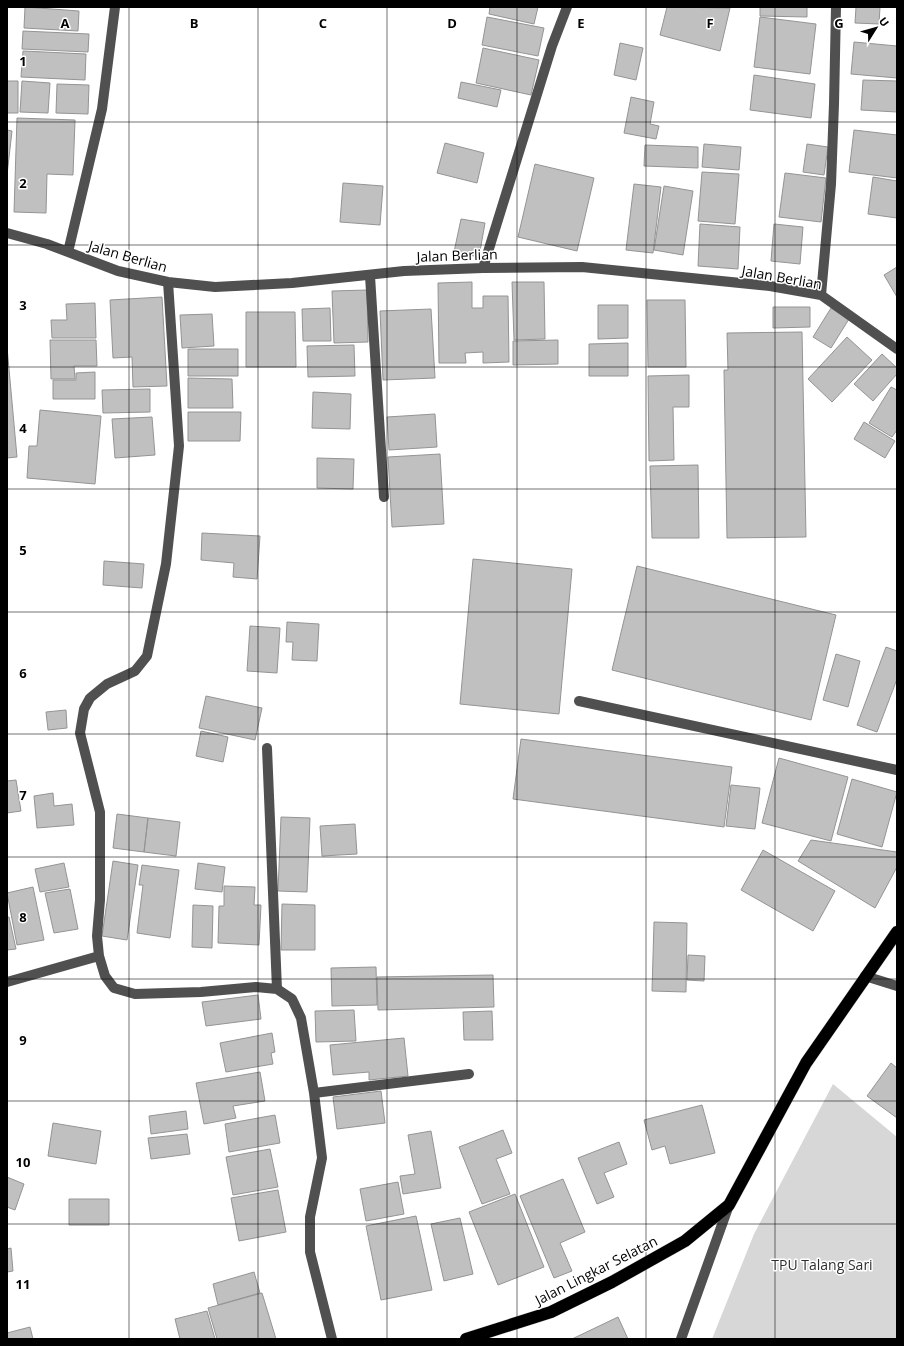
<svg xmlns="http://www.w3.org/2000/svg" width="904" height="1346" font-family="'Open Sans',sans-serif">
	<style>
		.green { fill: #d7d7d7 }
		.building { fill: #c0c0c0; stroke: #949494 }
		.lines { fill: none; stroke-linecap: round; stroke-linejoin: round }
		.highway-casing { stroke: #dbdbdb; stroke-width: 13 }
		.minor { stroke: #505050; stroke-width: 10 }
		.highway { stroke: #000; stroke-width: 12 }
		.grid { fill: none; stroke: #000; stroke-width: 1; stroke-opacity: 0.55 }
		.labels { text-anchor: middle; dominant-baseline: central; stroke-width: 3; stroke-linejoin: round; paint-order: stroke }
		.street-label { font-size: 14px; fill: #000; stroke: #fff }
		.park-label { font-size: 14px; fill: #2e2e2e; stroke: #fff }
		.grid-label { font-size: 13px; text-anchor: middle; font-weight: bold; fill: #000; stroke: #fff; stroke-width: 3; stroke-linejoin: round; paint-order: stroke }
	</style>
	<rect width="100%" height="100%" fill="#fff"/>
	<path class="green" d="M833,1084L897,1137V1339H712L754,1234Z"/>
	<path class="building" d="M25,7L79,11L78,31L24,28Z
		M490,7H538L534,24L489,14Z
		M667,7L730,8L720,51L660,35Z
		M760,7H807V17L760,16Z
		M856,7H880L879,24L855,23Z
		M487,17L544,28L538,56L482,45Z
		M760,17L816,24L810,74L754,67Z
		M23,31L89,34L88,52L22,49Z
		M854,42L897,46V78L851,74Z
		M620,43L643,48L636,80L614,75Z
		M483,48L539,60L531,95L476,83Z
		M23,51L86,54L85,80L21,77Z
		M754,75L815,84L811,118L750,110Z
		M863,80L897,81V112L861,110Z
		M7,81H18V113H7Z
		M22,81L50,83L48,113L20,112Z
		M461,82L501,90L497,107L458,98Z
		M57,84L89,85L88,114L56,113Z
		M631,97L654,102L650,124L659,126L656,139L624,133Z
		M17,118L75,120L73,175L47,174L46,213L14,212Z
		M7,130L12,131L7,175Z
		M854,130L897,135V178L849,172Z
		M445,143L484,153L477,183L437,173Z
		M704,144L741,147L739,170L702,167Z
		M807,144L828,147L824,175L803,172Z
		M645,145L698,147V168L644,166Z
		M535,164L594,178L577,251L518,237Z
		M702,172L739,174L735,224L698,221Z
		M785,173L826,178L821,222L779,217Z
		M873,177L897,181V218L868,214Z
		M343,183L383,186L380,225L340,222Z
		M634,184L661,187L653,253L626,250Z
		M664,186L693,191L683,255L654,250Z
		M461,219L485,223L479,257L454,252Z
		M700,224L740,227L738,269L698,266Z
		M774,224L803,227L800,264L771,261Z
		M897,267V297L884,275Z
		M472,282V308H483V296H508L509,362L483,363V352L465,353L466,363H439L438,283Z
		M512,282H544L545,339L514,340Z
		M367,290L368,342L334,343L332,291Z
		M162,297L167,386L133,387L132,357L113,358L110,300Z
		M647,300H685L686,367H648Z
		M95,303L96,338H52L51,320H67L66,304Z
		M598,305H628V338L598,339Z
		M773,307H810V327L773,328Z
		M330,308L331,341H303L302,309Z
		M831,308L849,319L831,348L813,337Z
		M431,309L435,378L383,380L380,311Z
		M246,312H295L296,367H246Z
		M212,314L214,346L182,348L180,315Z
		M802,332L806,537L727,538L724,370H728L727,333Z
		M847,337L872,360L832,402L808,379Z
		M50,340H96L97,366H74L75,379H51Z
		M558,340V364L513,365V341Z
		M628,343V376H589V344Z
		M354,345L355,376L308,377L307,346Z
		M7,347L17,457L7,458Z
		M188,349H238V376H188Z
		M882,354L897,368V374L873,401L854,384Z
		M95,372V399H53V380H76V373Z
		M689,375V407H673L674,460L649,461L648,376Z
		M188,378L232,379L233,408H188Z
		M891,387L897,390V430L892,437L869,423Z
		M150,389V412L103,413L102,390Z
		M313,392L351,394L350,429L312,428Z
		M40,410L101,416L95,484L27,478L29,446H37Z
		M188,412H241L240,441H188Z
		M435,414L437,447L389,450L387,417Z
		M152,417L155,455L115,458L112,419Z
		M864,422L895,441L885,458L854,439Z
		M440,454L444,524L392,527L388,457Z
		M317,458L354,459L353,489L317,488Z
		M698,465L699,538H652L650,466Z
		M202,533L260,536L257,579L233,577L234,563L201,560Z
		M473,559L572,569L559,714L460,704Z
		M104,561L144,564L142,588L103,585Z
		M637,566L836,615L811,720L612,670Z
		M287,622L319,624L317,661L292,660L293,642H286Z
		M250,626L280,628L277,673L247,671Z
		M886,647L897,651V679L877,732L857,725Z
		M836,654L860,661L848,707L823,700Z
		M206,696L262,708L255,740L199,728Z
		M66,710L67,728L48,730L46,712Z
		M201,731L228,737L223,762L196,756Z
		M521,739L732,767L724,827L513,799Z
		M779,758L848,777L831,841L762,823Z
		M852,779L897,792L882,847L837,834Z
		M16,780L21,811L7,813V781Z
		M731,785L760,788L755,829L726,826Z
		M53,793L54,806L72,804L74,825L37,828L34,796Z
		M117,814L148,818L144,852L113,848Z
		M281,817L310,818L307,892L278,891Z
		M148,818L180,822L176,856L144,852Z
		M355,824L357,854L322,856L320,826Z
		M811,840L897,852V867L875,908L798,861Z
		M763,850L835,891L813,931L741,890Z
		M113,861L138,865L127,940L102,936Z
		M64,863L69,887L40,892L35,869Z
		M198,863L225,867L222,892L195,889Z
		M142,865L179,870L170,938L137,933L143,885H139Z
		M224,886L255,887L254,905H261L259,945L218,943L219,906H224Z
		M33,887L44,940L17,945L7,893Z
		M70,889L78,929L54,933L45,893Z
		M282,904L315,905V950H281Z
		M193,905L213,906L212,948L192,947Z
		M7,917H9L16,949L7,950Z
		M654,922L687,923L686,992L652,991Z
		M688,955L705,956L704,981L687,980Z
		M376,967L377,1005L332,1006L331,968Z
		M493,975L494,1007L378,1010L377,977Z
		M258,995L261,1019L206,1026L202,1002Z
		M354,1010L356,1041L316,1042L315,1011Z
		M492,1011L493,1040H464L463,1012Z
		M272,1033L275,1052L271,1053L273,1064L226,1072L220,1043Z
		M404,1038L408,1076L369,1080V1072L333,1075L330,1045Z
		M891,1063L897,1068V1118L867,1096Z
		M260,1072L265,1101L233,1106L236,1118L204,1124L196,1083Z
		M381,1091L385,1123L337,1129L333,1097Z
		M702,1105L715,1153L670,1164L665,1146L652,1150L644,1120Z
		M186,1111L188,1129L151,1134L149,1116Z
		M275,1115L280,1143L229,1152L225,1124Z
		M53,1123L101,1131L96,1164L48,1156Z
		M503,1130L512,1153L496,1159L510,1194L482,1204L459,1147Z
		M431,1131L441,1188L403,1194L400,1176L415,1174L408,1135Z
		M187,1134L190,1154L151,1159L148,1138Z
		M619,1142L627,1164L604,1173L614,1197L597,1204L578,1158Z
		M270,1149L278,1187L233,1195L226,1157Z
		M7,1177L24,1184L15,1210L7,1207Z
		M563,1179L585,1232L560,1243L572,1271L554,1278L520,1196Z
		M398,1182L404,1214L366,1221L360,1189Z
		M278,1190L286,1232L239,1241L231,1198Z
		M515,1194L544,1267L498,1285L469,1212Z
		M69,1199H109V1225H69Z
		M416,1216L432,1290L381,1300L366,1226Z
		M460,1218L473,1274L444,1281L431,1224Z
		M11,1248L13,1271L7,1272V1249Z
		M254,1272L260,1293L218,1305L213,1284Z
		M262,1293L276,1339H217L208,1308Z
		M207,1311L215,1339H180L175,1319Z
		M618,1317L628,1339H572Z
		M30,1327L33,1339H7V1333Z"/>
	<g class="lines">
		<g class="highway-casing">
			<path id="highway" d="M466,1339L551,1312L612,1282L685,1241L729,1205L806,1063L897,932"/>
		</g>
		<path class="minor" d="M7,233L47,244L118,271L168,282L215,287L292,283L404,271L483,268L582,267L770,286L821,295L897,349
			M68,252L102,109L115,7
			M483,268L552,46L567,7
			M370,276L384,497
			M168,282L179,446L166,564L147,656L135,671L107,684L90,698L84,709L80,733L100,812V900L97,936L99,956L105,976L114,988L135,994L201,992L256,987L277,989L292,999L301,1018L314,1093L322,1158L310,1217V1252L332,1339
			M821,295L831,184L834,104L836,7
			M579,701L897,770
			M267,748L277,989
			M865,976L897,986
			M7,982L99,956
			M314,1093L469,1074
			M681,1339L729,1205"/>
		<use href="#highway" class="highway"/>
	</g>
	<path class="grid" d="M129,7V1339M258,7V1339M387,7V1339M517,7V1339M646,7V1339M775,7V1339M7,122H897M7,245H897M7,367H897M7,489H897M7,612H897M7,734H897M7,857H897M7,979H897M7,1101H897M7,1224H897"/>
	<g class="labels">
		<g class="street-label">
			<text transform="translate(457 255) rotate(-2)">Jalan Berlian</text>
			<text transform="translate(128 256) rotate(16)">Jalan Berlian</text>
			<text transform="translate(782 277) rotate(10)">Jalan Berlian</text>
			<text transform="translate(596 1270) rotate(-27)">Jalan Lingkar Selatan</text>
		</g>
		<g class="park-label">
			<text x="822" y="1264">TPU Talang Sari</text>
		</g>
	</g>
	<g class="grid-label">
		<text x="65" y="28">A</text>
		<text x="194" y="28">B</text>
		<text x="323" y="28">C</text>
		<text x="452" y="28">D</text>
		<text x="581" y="28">E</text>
		<text x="710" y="28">F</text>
		<text x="839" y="28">G</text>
		<text x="23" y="66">1</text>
		<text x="23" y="188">2</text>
		<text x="23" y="310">3</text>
		<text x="23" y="433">4</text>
		<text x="23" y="555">5</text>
		<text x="23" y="678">6</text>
		<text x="23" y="800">7</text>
		<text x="23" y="922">8</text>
		<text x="23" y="1045">9</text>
		<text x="23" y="1167">10</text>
		<text x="23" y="1289">11</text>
	</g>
	<rect width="904" height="1346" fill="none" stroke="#000000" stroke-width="16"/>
	<g transform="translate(876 28) rotate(53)" stroke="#ffffff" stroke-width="3" paint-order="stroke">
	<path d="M0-3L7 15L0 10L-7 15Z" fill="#000000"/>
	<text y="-6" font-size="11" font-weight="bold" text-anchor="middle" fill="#000000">U</text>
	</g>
</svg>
